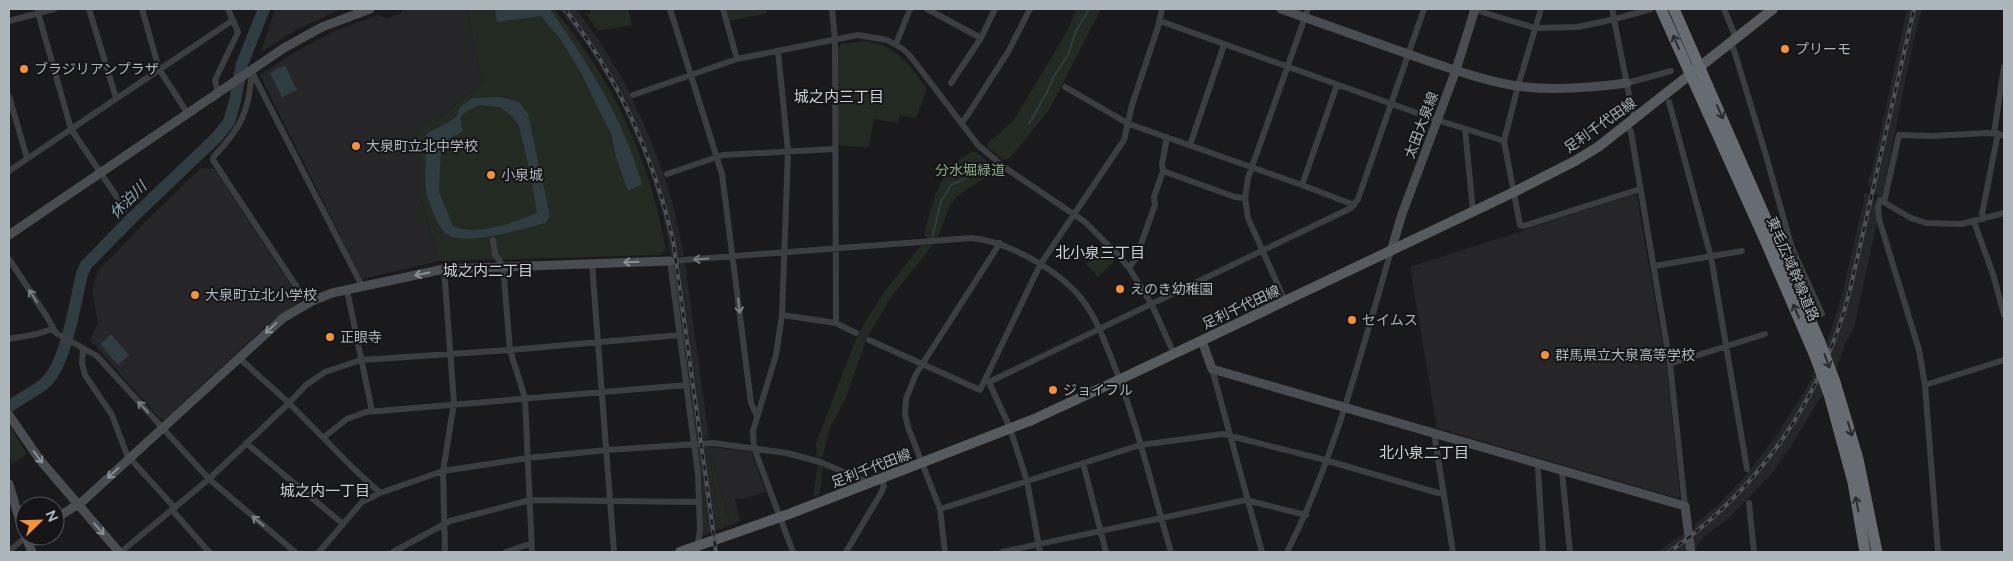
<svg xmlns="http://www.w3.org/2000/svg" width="2013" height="561" font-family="Raleway,'Noto Sans JP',sans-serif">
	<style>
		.built { fill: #262629 }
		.green { fill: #222a21 }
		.water { fill: #2f3c41; fill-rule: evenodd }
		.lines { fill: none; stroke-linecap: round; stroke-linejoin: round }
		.stream { stroke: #2f3c41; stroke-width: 2 }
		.river { stroke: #2f3c41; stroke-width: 12 }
		.street { stroke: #3b3d41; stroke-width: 6 }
		.secondary { stroke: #494c51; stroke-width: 9 }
		.primary { stroke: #575b60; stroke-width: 10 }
		.highway { stroke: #676c72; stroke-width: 11 }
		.rail-casing { stroke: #4e5156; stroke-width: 4 }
		.rail { stroke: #151517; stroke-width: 2; stroke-dasharray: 5.5; stroke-linecap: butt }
		.highway-bridge { stroke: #676c72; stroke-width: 11 }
		.oneway { stroke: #2a2b2e }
		.oneway2 { stroke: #797e85 }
		.oneway3 { stroke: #899097 }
		.poi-dot { fill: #f4923a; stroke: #151517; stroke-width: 2 }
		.labels { text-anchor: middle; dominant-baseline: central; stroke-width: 4; stroke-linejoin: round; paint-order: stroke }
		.poi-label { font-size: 14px; fill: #acb4bc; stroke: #151517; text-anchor: start }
		.street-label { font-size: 14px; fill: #acb4bc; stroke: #151517 }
		.park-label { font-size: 14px; fill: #88a783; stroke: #151517 }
		.neighbourhood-label { font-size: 15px; fill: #cdd2d8; stroke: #151517 }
		.water-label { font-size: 15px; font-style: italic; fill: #84a8b6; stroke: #151517 }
	</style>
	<rect width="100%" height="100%" fill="#1a1a1c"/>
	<path class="built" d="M275,9H341L298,29L261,52Z
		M403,9H467L483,82L436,121L421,199L439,261L362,279L260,75L295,52L337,30L378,15L386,19L401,13Z
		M559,9H576L598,39L625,83L649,136L664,175L674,208L684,256H671L661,207L647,163L618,96L588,46Z
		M1907,9H1922L1913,44L1882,195L1879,197L1871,191L1868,181L1872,171Z
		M201,168L215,169L300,299V301L268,324L164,420L160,419L90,340L98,322L92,292L98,271L149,218Z
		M1864,193H1867L1875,200L1877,222L1854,328L1845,344L1832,381L1817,403L1793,443L1773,472L1729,518L1704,537L1694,549L1695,524L1720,503L1746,475L1776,436L1807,387L1830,334L1841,298L1864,201Z
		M1635,194L1637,197L1667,369L1680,496L1677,498L1437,428L1410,267L1516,233H1519L1524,230Z
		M680,263H685L709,438L699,440L696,441L672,264Z
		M701,447H708L721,529L703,536L702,480L697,448Z
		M709,447L751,452L766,492L743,499L735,498L740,521L730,525Z
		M1684,533L1687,552H1656L1667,545Z"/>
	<path class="green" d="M467,9H554C612,78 651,162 666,250L660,255L439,261L421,199L418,129L436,121L483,82Z
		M590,9H628L632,25L598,31L586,14L590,13Z
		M726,9H766L767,13L729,21Z
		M1077,9H1101L1049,110L1011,157L1004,160L987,147V144L1014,120L1066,33Z
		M864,41C895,44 910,64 927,89L916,118L900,115L898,123L874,119L869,147L841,146L838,144V49L841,44Z
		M972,152H976L994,167L993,172L956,197L949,208L938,237L928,239L924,235C932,203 939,167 972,152Z
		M922,244L931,245V247L889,300L867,338L845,400L830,428L822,458L817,457L816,443L858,334L884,292Z
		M1102,249L1114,261L1098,277L1086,264Z
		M10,426L27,454L12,464L9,454Z
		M708,447H709L730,525L721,529Z
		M818,465L823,467L819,495L813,497Z"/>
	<path class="water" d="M495,9H550C588,63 624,120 642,184L628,191L616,157L611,134L580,71L561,40L541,16L497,22Z
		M285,65L297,90L282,97L270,73Z
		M501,97L519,102L528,114L550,216L546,223C525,228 462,248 445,233C437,225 430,206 427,195C424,181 426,150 426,134L449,122L457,116L459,108L472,98ZM479,105L499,107L512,116L519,126L530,172L537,213C515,222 476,237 453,226L439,192L441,144L463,131L460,118L464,113Z
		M111,334L129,355L118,365L100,344Z"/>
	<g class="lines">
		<path class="stream" d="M1029,124L1047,92L1053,78L1068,55L1076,31L1089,9
			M932,237L941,202L951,185L984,170"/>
		<path class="river" d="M9,407C21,397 36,392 47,381C67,360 75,302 82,274L86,265L134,216L216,138L229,122L235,101L242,64L264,9"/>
		<path class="street" d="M37,9L71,129L125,209
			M89,9L116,98
			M142,9L159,69L188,114
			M670,9L722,174L751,403L757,416
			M723,9L737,59
			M832,9L835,39L836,323
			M927,9L981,38
			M1472,9L1535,28L1578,27L1615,19L1651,9
			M1541,9L1518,86L1504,141L1520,225L1524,226L1640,189
			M1612,9L1634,120
			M1724,9L1736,38
			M9,21L54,9
			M1160,21L1431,118L1504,141
			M1730,43L1734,50L1765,152L1792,248L1822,314
			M896,44L910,9
			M778,51L788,151L782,315L776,355L753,431L754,448L793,552
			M252,70C249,111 242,127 214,156L213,160L298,289L312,301
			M252,72L362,286
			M951,83L981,38L995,9
			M1627,83L1671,71
			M1065,87L1129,124L1302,185L1354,205
			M218,93L215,80L238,32L228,9
			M633,95L737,59L858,35L887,40L903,49L911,57L978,145L1004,167L1085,222L1118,255L1129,268L1152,305L1174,354
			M9,96L27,158
			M1669,102L1711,257L1747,469
			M961,123L965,119L1008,52L1030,9
			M1627,126L1631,132L1670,364L1685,506
			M1465,129L1473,211
			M1994,133L2004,67
			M1190,145L1224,45
			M9,171L233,20
			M1163,171L1235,197L1245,198
			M667,174L723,155L834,149
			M1302,185L1337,85
			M1884,202L1899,135L1932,136L1987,133L2004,135
			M1983,219L1982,214L1998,133
			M1974,222L1993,274L2004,315
			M493,240L495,254L503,266L510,350L525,398L532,552
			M9,259L47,317L56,333L97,356L209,479L295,552
			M592,264L614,552
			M1654,266L1742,251
			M1129,268L1136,258L1155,205L1154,197L1163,171L1162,164L1167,137
			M444,269L454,403L443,471L445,552
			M347,290L372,411
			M1285,301L1248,218L1245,198L1248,178L1308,9
			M782,315L836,323L856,333
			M9,339L37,334L52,329
			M869,340L980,390L1040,265L1124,140L1132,105L1158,27L1162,9
			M83,348L82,363L85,375L112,415L127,455L175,508
			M239,358L289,403L352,467L380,493
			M1670,364L1765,334
			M1212,369L1262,552
			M988,380L1010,428L1027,481L1040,552
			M989,382L1351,208L1358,199L1424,9
			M1925,385L2004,360
			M1434,433L1453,552
			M324,437L347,419L366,412L687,385
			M246,443L343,524
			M1083,463L1106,552
			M1538,469L1543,552
			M1562,472L1570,552
			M1749,503L1754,552
			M940,509L1140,445L1223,434L1325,460L1438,493H1444
			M172,510L209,552
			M9,551L25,538
			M121,552L209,479L289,403L306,385L325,372L361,360L510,350L680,335
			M319,552L362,502L380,493L443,471L528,458L607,450L713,443L787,453L820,462L858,478L866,481L868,484
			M393,552L450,521L530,500L699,502
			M506,552L532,543
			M697,552L700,529L698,474L670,261L972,238C1010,242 1062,272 1084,302C1097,320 1104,340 1112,360C1137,422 1152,488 1171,552
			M846,552L881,493L884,486L881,479
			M945,552L940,509L908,427L905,414L906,399L916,374L1000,243
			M1002,552L1246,500L1306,515
			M1287,552C1335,458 1361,352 1391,251
			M1938,552L1925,385L1919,350L1879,219L1878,206L1880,200L1911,218L1926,223L1961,224L2004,213"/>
		<path class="secondary" d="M1281,9C1329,26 1377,43 1425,60C1455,70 1485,81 1517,86C1553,91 1590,88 1627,83
			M9,235L284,48L322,27L370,9
			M1391,251L1402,214L1456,70L1475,9
			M1202,341L1212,369L1219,371L1685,506L1691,552
			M9,415L40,460L119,552
			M9,484L21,525L32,552
			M55,519L83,501L283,318L312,301L332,293L444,269L670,261"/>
		<path class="primary" d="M680,552L789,514L1032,420L1125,377L1514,192L1575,161L1598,147L1773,9"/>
		<path class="highway" d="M1661,9L1765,240L1815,356
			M1674,9L1819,340
			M1835,382L1858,459L1877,552
			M1829,394L1853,482L1865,552"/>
		<g class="rail-casing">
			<path id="rail" d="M565,9C619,78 653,155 673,240L716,552
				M1669,552C1761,488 1822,398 1850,290L1914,9"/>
		</g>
		<use href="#rail" class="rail"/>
		<path class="highway-bridge" d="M1819,340L1835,382
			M1815,356L1829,394"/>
	</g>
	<defs><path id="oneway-shaft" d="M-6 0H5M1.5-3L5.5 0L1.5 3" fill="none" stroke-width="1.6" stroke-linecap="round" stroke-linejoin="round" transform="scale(1.25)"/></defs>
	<g class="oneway">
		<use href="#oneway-shaft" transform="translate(1676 42) rotate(-114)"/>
		<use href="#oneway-shaft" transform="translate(1720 112) rotate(66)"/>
		<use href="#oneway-shaft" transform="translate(1796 311) rotate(-113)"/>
		<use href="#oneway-shaft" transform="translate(1827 361) rotate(69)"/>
		<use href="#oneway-shaft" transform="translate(1850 429) rotate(74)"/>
		<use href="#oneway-shaft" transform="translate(1857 504) rotate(-101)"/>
	</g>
	<g class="oneway2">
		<use href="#oneway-shaft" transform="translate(701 259) rotate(176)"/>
		<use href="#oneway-shaft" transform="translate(33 296) rotate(-123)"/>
		<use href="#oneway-shaft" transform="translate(739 306) rotate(83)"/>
		<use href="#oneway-shaft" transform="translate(143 407) rotate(-133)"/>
		<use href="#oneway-shaft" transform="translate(258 521) rotate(-140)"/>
	</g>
	<g class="oneway3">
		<use href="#oneway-shaft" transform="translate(631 262) rotate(178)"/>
		<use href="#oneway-shaft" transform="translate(422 274) rotate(168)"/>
		<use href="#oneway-shaft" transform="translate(271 328) rotate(137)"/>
		<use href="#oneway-shaft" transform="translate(38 457) rotate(53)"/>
		<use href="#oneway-shaft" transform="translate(113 473) rotate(137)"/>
		<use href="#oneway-shaft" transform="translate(99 529) rotate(49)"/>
	</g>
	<g class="poi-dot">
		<circle cx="1785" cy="49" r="5"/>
		<circle cx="24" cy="69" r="5"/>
		<circle cx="356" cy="146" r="5"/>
		<circle cx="491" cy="175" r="5"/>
		<circle cx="1120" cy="289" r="5"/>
		<circle cx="195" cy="295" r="5"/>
		<circle cx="1352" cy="320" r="5"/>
		<circle cx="330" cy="337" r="5"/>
		<circle cx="1545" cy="355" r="5"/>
		<circle cx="1053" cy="390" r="5"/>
	</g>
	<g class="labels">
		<g class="poi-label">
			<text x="1795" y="49">プリーモ</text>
			<text x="34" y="69">ブラジリアンプラザ</text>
			<text x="366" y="146">大泉町立北中学校</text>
			<text x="501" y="175">小泉城</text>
			<text x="1130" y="289">えのき幼稚園</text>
			<text x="205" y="295">大泉町立北小学校</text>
			<text x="1362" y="320">セイムス</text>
			<text x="340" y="337">正眼寺</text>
			<text x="1555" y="355">群馬県立大泉高等学校</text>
			<text x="1063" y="390">ジョイフル</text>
		</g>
		<g class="street-label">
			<text transform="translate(1421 125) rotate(-69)">太田大泉線</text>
			<text transform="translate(1600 125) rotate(-35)">足利千代田線</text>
			<text transform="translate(1793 269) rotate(67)">東毛広域幹線道路</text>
			<text transform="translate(1241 307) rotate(-25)">足利千代田線</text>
			<text transform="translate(871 468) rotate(-21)">足利千代田線</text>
		</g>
		<g class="park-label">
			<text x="970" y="170">分水堀緑道</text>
		</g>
		<g class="neighbourhood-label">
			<text x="839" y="97">城之内三丁目</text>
			<text x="1100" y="253">北小泉三丁目</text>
			<text x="488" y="271">城之内二丁目</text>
			<text x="1424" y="453">北小泉二丁目</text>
			<text x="325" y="491">城之内一丁目</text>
		</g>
		<g class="water-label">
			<text transform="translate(128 200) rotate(-45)">休泊川</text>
		</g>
	</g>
	<rect width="2013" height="561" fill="none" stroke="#acb4bc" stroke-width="20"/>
	<g transform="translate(40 521) rotate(67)"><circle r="24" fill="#151517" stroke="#515559"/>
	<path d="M0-4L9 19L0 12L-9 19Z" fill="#f4923a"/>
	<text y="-8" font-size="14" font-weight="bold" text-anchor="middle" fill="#acb4bc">N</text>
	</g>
</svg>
